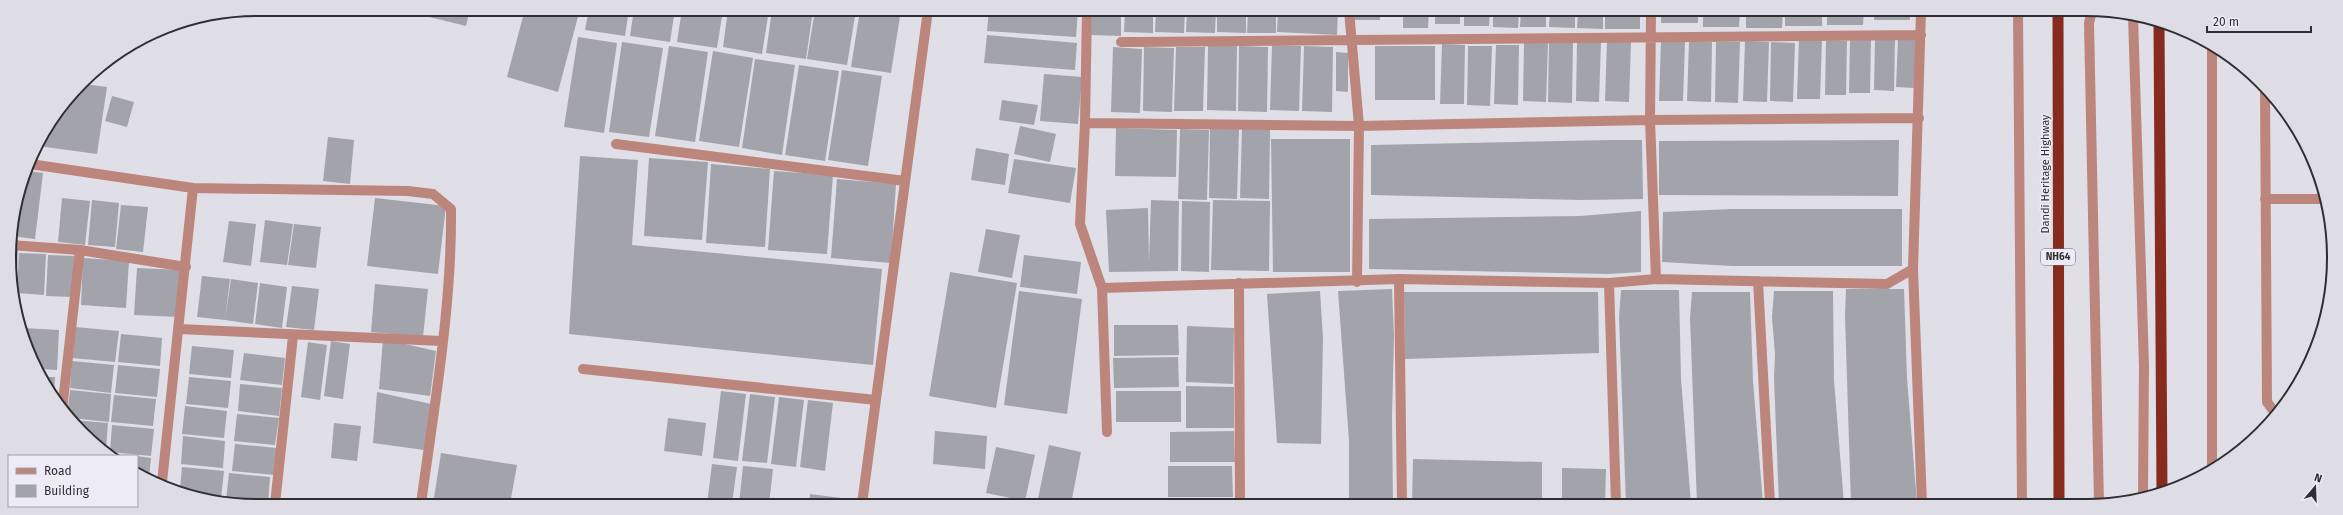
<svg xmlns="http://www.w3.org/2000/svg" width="2343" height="515" font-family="'Fira Sans',sans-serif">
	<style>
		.building { fill: #a3a3ab }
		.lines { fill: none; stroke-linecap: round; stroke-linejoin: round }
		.service { stroke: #bd867c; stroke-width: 10 }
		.minor { stroke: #bd867c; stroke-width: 10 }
		.tertiary { stroke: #bd867c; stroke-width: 10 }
		.trunk { stroke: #872b1e; stroke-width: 11 }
		.labels { text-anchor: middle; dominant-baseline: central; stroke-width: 3; stroke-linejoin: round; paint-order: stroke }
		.shield { fill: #edecf6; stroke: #68686d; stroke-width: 1 }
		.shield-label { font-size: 10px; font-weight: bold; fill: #2f2f32 }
		.street-label { font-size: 11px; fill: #2f2f32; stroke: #edecf6 }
		.rim { fill: none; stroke: #2f2f32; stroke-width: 2 }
	</style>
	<rect width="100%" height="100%" fill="#e0dfe8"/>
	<path class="building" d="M397,9H470L466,26Z
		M525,9H580L558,92L507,77Z
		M589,9H629L625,36L585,30Z
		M634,9H675L670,42L630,36Z
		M682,9L723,10L717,48L677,42Z
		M728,10H769L762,54L723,47Z
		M772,10H813L806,59L766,53Z
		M815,10H856L847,65L807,59Z
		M860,10H901L891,73L851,67Z
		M989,10H1078L1076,37L987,31Z
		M1092,10H1121V36L1091,35Z
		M1125,10H1153V33L1124,32Z
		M1156,10H1185L1184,33L1155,32Z
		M1187,10H1216L1215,33L1186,32Z
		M1217,10H1246V33L1217,32Z
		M1248,10H1276V33H1247Z
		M1278,10H1338L1337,35L1277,32Z
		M1354,10H1380V20H1354Z
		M1403,10H1429L1428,28H1403Z
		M1435,10H1460V24H1435Z
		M1464,10H1490L1489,26H1464Z
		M1493,10H1519L1518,28L1493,27Z
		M1521,10H1546V27H1520Z
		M1550,10L1575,11V28L1549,27Z
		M1578,11H1603V29L1577,28Z
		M1605,11H1640V29H1605Z
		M1661,11H1698V23H1661Z
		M1703,11H1740L1739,27H1703Z
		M1746,11H1783L1782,28H1746Z
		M1785,11H1822V26H1785Z
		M1827,11H1864L1863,25H1827Z
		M1874,11H1910V20H1874Z
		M987,35L1077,43L1075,70L984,63Z
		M578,37L617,43L604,133L564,127Z
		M1799,38L1822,39L1820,99H1797Z
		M1850,38L1871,39L1870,93H1849Z
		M1875,39L1895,40L1894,91L1874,90Z
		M1898,39L1917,40L1915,88L1896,87Z
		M1826,40L1847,41L1846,95H1825Z
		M1607,41L1631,42L1629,102L1605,101Z
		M1661,41L1685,42L1683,101H1659Z
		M1689,41L1712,42L1711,102L1687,101Z
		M1745,41L1769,42L1767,102L1743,101Z
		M622,42L663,48L649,137L609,132Z
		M1524,42L1548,43L1546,102L1523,101Z
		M1549,42L1573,43L1572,103L1548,102Z
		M1577,42H1601L1599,102L1576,101Z
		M1716,42H1740L1738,103L1715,102Z
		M1771,42L1795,43L1793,102L1770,101Z
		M1442,44L1465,45L1464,104H1440Z
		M1272,45L1301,46L1299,111L1270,110Z
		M1496,45H1519L1518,105L1494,104Z
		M669,46L708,52L695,142L655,136Z
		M1208,46H1237L1236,111L1207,110Z
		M1239,46L1268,47L1267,112L1238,111Z
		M1304,46L1333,47L1332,112L1302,111Z
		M1375,46H1435V100H1375Z
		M1468,46H1492L1490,106L1467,105Z
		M1113,47L1142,49L1140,113L1111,112Z
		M1144,47L1174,48L1172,112L1143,111Z
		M1176,47H1205L1203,111H1174Z
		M713,51L753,58L739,147L699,141Z
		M1336,52L1348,53V92L1336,91Z
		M755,59L795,65L782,155L742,148Z
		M799,65L839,71L825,161L785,155Z
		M842,70L882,76L868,166L828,160Z
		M1044,74L1082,77L1078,124L1040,121Z
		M84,84L107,87L97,154L38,146L39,142Z
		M112,96L134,102L127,127L105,121Z
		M1002,100L1038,105L1034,125L999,120Z
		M1020,126L1056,134L1050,162L1014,154Z
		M1116,128L1177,130L1176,177L1115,176Z
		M1210,128L1239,129L1237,199L1209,198Z
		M1242,128L1270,129L1269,199L1240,198Z
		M1180,129L1209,130L1207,200L1178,199Z
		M328,137L354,140L350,184L323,181Z
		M1271,139H1350V272H1273Z
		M1610,140H1642L1643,199L1582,200L1371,195V145Z
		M1899,140L1898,196L1659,195V141Z
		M976,148L1009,154L1005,185L971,180Z
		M580,156L638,160L632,245L882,269L873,365L569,334Z
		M649,158L708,162L702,240L644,236Z
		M1014,159L1076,168L1070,203L1008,193Z
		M711,164L770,169L765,247L706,243Z
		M28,171L43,173L35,239L11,236Z
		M774,171L833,175L827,254L768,250Z
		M837,179L896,184L891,263L831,258Z
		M62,198L90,201L85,245L58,242Z
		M375,198L446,206L438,274L367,266Z
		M92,200L119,203L115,247L88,245Z
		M1151,200L1179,201L1178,271L1109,272L1106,210L1148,208L1149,261Z
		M1213,200L1270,201L1269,271L1211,270Z
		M1182,201L1210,202L1209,272L1181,271Z
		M121,205L148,207L143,252L116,249Z
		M1732,209H1902V266H1732L1662,262L1663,212Z
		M1641,211V272L1608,274L1369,269V219L1580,216Z
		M265,220L293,224L287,265L260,262Z
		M229,221L256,224L251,266L223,262Z
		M294,224L321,227L316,268L288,265Z
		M986,229L1020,235L1012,278L978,272Z
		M11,249L18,250L16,285H15Z
		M19,253L46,254L44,295L17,293Z
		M48,255L75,256L73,297L46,296Z
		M1024,255L1081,262L1077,294L1020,287Z
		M83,258L129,261L126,308L81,305Z
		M137,268L182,270L179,317L134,315Z
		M950,272L1017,283L996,408L929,396Z
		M202,276L230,279L225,320L197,317Z
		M231,279L258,283L253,324L225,320Z
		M260,283L287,287L282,328L255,324Z
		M375,284L428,289L423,337L371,332Z
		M292,286L319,289L314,330L286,327Z
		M1392,289L1394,336L1392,418L1393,504H1340V501L1349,499V441L1338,291Z
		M1846,289H1904L1907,378L1917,504H1851L1845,316Z
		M1621,290H1679L1681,379L1691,504H1626L1619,317Z
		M1019,291L1082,299L1067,414L1004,405Z
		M1320,291L1323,338L1321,444L1277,443L1267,294Z
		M1774,291H1833L1834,380L1844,504H1779L1774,379L1775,354L1772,317Z
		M1404,292H1598L1599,353L1405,359Z
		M1692,292H1750L1753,381L1763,504H1697L1690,318Z
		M1114,325H1178L1179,355L1114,356Z
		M1187,326L1234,328L1233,384L1186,382Z
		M75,327L119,331L115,362L72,358Z
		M24,328L59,330L57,370L39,369L23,339Z
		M121,334L162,338L160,366L118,362Z
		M383,339L436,351L430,396L379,389Z
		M331,341L350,344L343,399L324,396Z
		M308,342L327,345L320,400L301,397Z
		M192,346L234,350L231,378L189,374Z
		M244,353L285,358L282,385L240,380Z
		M1178,357L1179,387L1114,388L1113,358Z
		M72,361L114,365L111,393L70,388Z
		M118,365L160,369L157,397L115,393Z
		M43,377H55L54,396Z
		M189,377L231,381L228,408L186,404Z
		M240,384L282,388L279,416L238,411Z
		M1186,386L1234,387V428H1186Z
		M70,390L111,394L109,422L71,418L67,415Z
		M721,391L746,394L738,461L713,458Z
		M1116,391H1181V422H1116Z
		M377,392L431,404L424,450L373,443Z
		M750,394L775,397L767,463L742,461Z
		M114,395L156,399L153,426L111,422Z
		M779,397L804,400L796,467L771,464Z
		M808,400L833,403L825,471L800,467Z
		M185,406L227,411L224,438L182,434Z
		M237,414L279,418L275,445L234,441Z
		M668,418L706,423L702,456L664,451Z
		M73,420L108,423L106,449L101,444Z
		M334,423L361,426L357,461L331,458Z
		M112,425L154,429L151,456L110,452Z
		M935,431L987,436L985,469L933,464Z
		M1234,431L1235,462H1170V432Z
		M183,436L225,441L223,468L181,464Z
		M235,444L277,448L274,475L232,471Z
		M1049,445L1081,452L1071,504H1037Z
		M996,447L1035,455L1025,501L986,493Z
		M441,453L517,465L510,504H433Z
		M137,456L151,458L149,478L137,474Z
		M1413,459L1542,462V504H1412Z
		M712,464L737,467L732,504H707Z
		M743,466L773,469L769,504H739Z
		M1168,466H1232L1233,497H1168Z
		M182,467L224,471L221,499L206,497L180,489Z
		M1562,468L1606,469L1605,504H1562Z
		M229,473L270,477L268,504L226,500Z
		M810,494L857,500L856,504H809Z
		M989,498L1015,503V504H988Z
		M1232,501V504H1167V502Z"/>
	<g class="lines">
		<path class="service" d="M2092,11L2089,23L2099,504
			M2133,16L2144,366L2143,496
			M2265,90L2267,402L2275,413
			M2265,199H2326"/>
		<path class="minor" d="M1087,10L1085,123L1080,224L1102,288L1107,432
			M1349,10L1359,126L1357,282
			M1651,11L1650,120L1656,279
			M1121,42C1388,41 1655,35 1921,35
			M1085,123L1359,126L1650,120L1919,118
			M616,144L905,181
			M30,164L193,188L408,191L433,194L451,209C452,307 434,407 421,504
			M10,245L80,250L186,267
			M1913,269L1922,504
			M1399,279L1402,504
			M1758,281L1770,504
			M1239,283L1240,504
			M1609,283L1616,504
			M1102,288L1399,279L1609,283L1656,279L1887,284L1913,269L1921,11
			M179,329L442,341
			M583,369L876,400
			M62,410L80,250
			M162,482L193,188
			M275,504L293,336
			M862,504L928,10"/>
		<path class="tertiary" d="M2018,11L2022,504
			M2212,44V468"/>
		<path class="trunk" d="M2058,11L2059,504
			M2159,25L2162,491"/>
	</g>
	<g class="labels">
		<rect class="shield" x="2041" y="249" width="34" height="16" rx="3"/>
		<g class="shield-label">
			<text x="2058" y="257">NH64</text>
		</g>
		<g class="street-label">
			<text transform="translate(2045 174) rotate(-90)">Dandi Heritage Highway</text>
		</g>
	</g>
	<path d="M0 0H2343V515H0ZM257 16H2086A241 241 0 0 1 2327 257V258A241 241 0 0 1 2086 499H257A241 241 0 0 1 16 258V257A241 241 0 0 1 257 16Z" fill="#dedde6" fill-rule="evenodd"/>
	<path class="rim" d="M257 16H2086A241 241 0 0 1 2327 257V258A241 241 0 0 1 2086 499H257A241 241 0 0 1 16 258V257A241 241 0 0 1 257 16Z"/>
	<rect x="8" y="455" width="130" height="52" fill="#edecf6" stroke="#a1a0a8"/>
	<rect x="16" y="468" width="20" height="6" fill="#bd867c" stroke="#a1a0a8"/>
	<text x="44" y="475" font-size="12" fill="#2f2f32">Road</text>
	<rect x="16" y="485" width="20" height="12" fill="#a3a3ab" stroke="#a1a0a8"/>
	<text x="44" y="495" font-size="12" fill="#2f2f32">Building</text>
	<g transform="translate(2315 487) rotate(19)" stroke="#edecf6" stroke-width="3" paint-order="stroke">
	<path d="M0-3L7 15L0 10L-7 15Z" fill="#2f2f32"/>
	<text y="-6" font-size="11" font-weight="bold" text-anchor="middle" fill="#2f2f32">N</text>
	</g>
	<path d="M2207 26v6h104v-6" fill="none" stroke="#2f2f32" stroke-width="2"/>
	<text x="2213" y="26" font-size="12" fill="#2f2f32" stroke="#edecf6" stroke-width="3" paint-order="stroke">20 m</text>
</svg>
